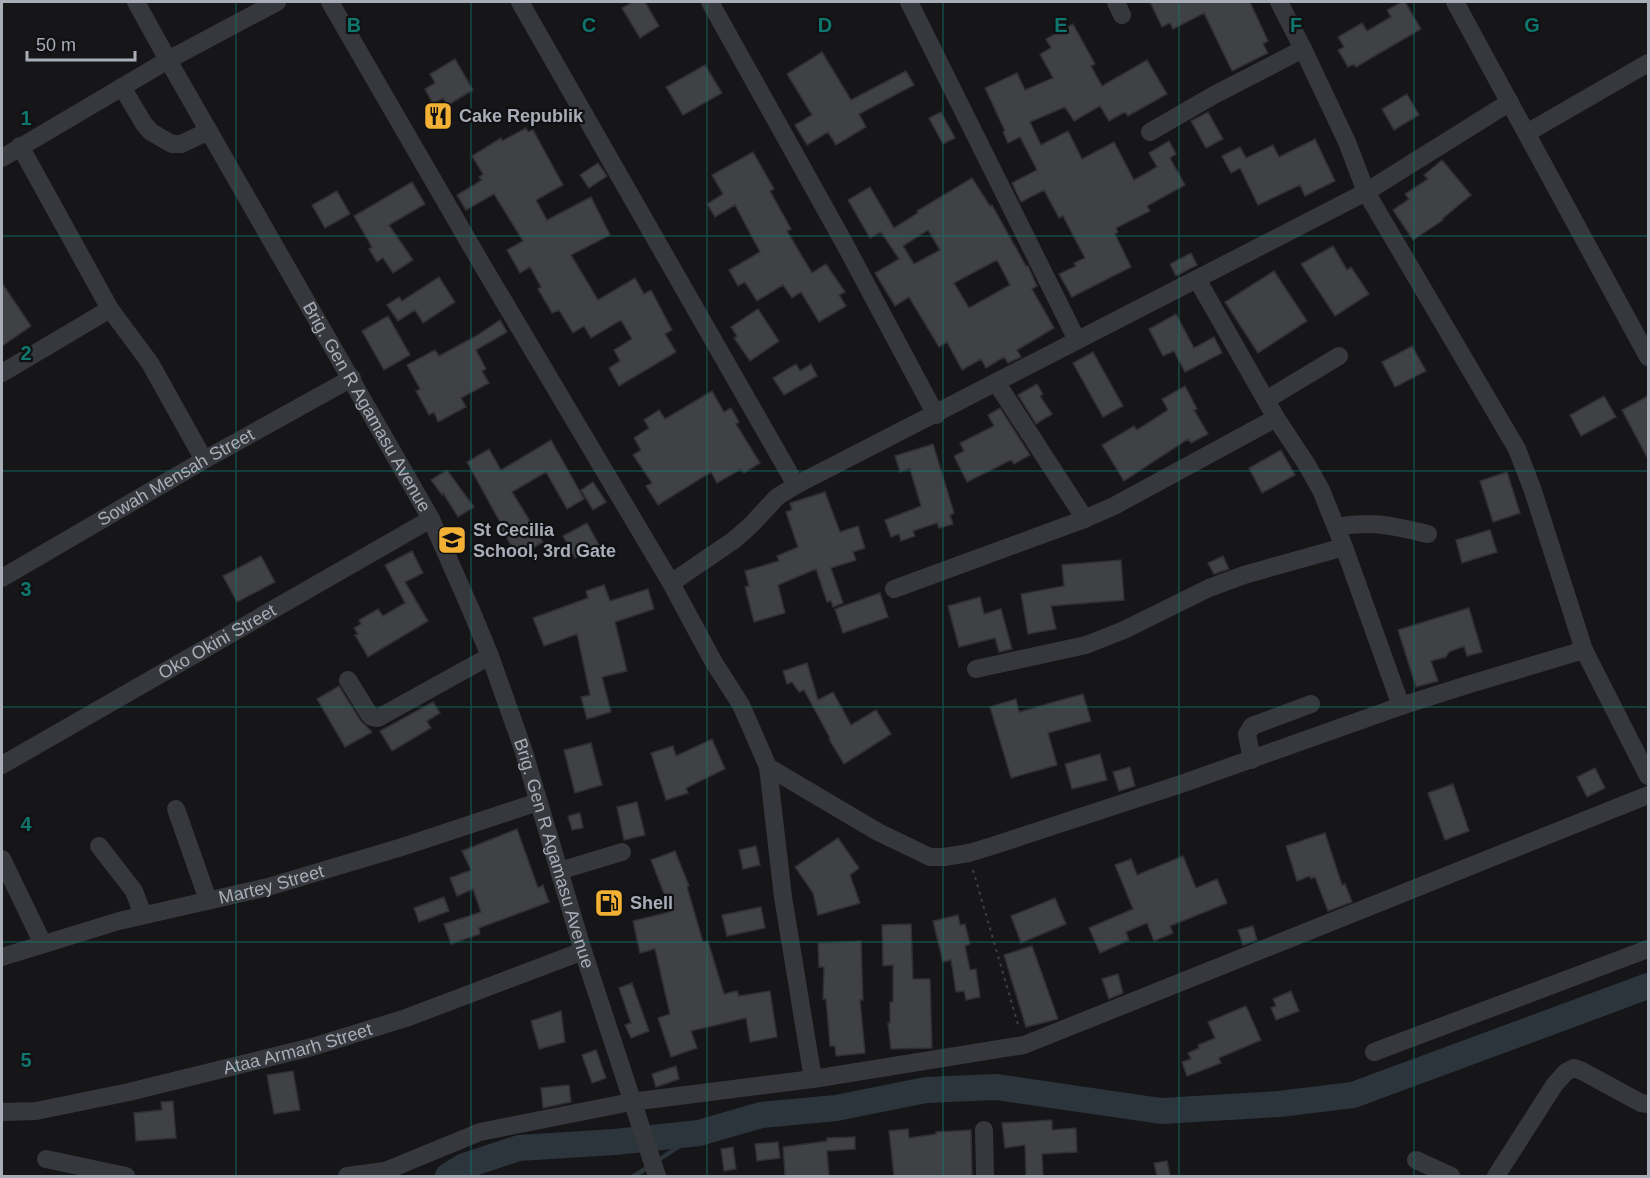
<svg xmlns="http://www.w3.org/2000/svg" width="1650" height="1178" font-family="Arial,sans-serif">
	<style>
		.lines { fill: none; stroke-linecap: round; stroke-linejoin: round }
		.stream { stroke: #2c353c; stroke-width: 4.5 }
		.river { stroke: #2c353c; stroke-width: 26 }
		.building { fill: #404145; stroke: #303034; stroke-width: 1.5; fill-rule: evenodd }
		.path { stroke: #3d3f44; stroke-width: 2; stroke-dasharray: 3 4.5; stroke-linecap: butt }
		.minor { stroke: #37383d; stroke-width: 18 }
		.grid { fill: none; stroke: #0f766e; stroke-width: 1.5; stroke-opacity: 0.55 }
		.labels { text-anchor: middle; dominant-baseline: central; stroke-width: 4.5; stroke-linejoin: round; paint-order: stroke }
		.poi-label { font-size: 18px; font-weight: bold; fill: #a8adb8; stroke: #111113; text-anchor: start }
		.street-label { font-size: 18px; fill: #a8adb8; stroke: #111113 }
		.grid-label { font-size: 20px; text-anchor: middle; font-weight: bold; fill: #0f766e; stroke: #111113; stroke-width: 4.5; stroke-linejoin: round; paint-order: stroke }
	</style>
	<rect width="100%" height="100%" fill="#161618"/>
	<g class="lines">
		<path class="stream" d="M657,1161L699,1133
			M634,1176L650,1166"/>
		<path class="river" d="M448,1176L464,1166L519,1148L615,1142L699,1133L761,1115L836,1108L926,1090L996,1087L1161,1111L1279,1104L1353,1095L1648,986"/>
	</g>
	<path class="building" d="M633,2H645L659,26L640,38L622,8Z
		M1150,2H1250L1268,41L1263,44L1268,53L1232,71L1204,13L1173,29L1170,23L1162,27Z
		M1402,2H1405L1421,29L1356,67L1354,64L1348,67L1338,50L1344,47L1338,37L1362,23L1367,31L1391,17L1387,10Z
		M1073,24L1095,64L1091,66L1102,86L1147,60L1167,94L1128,116L1125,112L1109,121L1100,106L1074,121L1065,107L1030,122L1041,145L1068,131L1082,159L1114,142L1134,180L1157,167L1149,153L1169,141L1176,154L1170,158L1185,185L1147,206L1150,211L1116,228L1118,232L1115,234L1131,267L1072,297L1059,274L1076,266L1074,263L1085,258L1063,216L1059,218L1044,190L1021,202L1012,183L1037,170L1020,137L1008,143L1003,132L1005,131L985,88L1017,73L1025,90L1053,78L1040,54L1051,48L1046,39Z
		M822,52L851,100L906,71L914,85L859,114L866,127L836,145L828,132L807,145L795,125L812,115L787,74Z
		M455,59L473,90L448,105L443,98L433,104L425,89L435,83L430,74Z
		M705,65L722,93L683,115L666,87Z
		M1407,94L1419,115L1394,130L1382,109Z
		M941,112L955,138L943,144L929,118Z
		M1208,112L1223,139L1206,148L1191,121Z
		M526,128L528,132L533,130L563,185L536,200L547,220L591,197L610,235L571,255L598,300L635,278L644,294L651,290L672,330L665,334L676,352L619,386L609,368L620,361L614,350L632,339L621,320L591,338L584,326L573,333L559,310L552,313L538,289L541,287L530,267L520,273L507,250L523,241L494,194L466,210L457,195L482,180L479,177L483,174L472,156L501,138L502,141Z
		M1315,139L1335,181L1305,196L1300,185L1258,205L1240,168L1231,173L1222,156L1240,147L1246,158L1273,145L1279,157Z
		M753,152L774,189L770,191L791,229L787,231L812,273L826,264L845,292L839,295L846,306L819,322L801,292L792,298L783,285L757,301L745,282L738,286L729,270L760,252L735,205L715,217L707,204L723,194L712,175Z
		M1442,160L1471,195L1442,219L1443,220L1413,240L1393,210L1409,199L1405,194L1428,179L1424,175Z
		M598,163L607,176L589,188L580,175Z
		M972,178L990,206L992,205L1026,266H1028L1037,286L1032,289L1054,328L1017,350L1021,357L1008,363L1004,357L986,368L981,359L962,370L947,342L939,347L909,297L895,306L875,273L899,259L881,232L870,238L848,200L870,187L894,228L918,213L917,211ZM928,230L940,250L914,264L903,246ZM997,260L1010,285L969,308L954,283Z
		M412,182L425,204L389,225L413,260L393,273L383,258L377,262L369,249L372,247L354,216Z
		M337,191L350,214L325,228L312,205Z
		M1333,246L1347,270L1351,267L1369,294L1335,316L1301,264Z
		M1191,253L1197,265L1176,276L1170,264Z
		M1274,271L1307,321L1258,353L1225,302Z
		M439,277L455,302L423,323L415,310L398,321L387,305L399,297L402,301Z
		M2,283L31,326L2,346Z
		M758,309L779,341L750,361L734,338L737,336L731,327Z
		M1176,314L1194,348L1214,337L1222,353L1185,372L1174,351L1163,356L1149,329Z
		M388,316L410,355L384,370L362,331Z
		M500,320L507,332L476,350L486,369L482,371L489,383L461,398L466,407L438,422L434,412L429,415L416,391L420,389L407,365L435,350L439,356L476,336Z
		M1412,346L1426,371L1395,387L1382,362Z
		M1093,352L1123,406L1103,417L1073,363Z
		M796,364L800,371L811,364L817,376L784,395L773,378Z
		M1037,384L1043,394L1040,396L1052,414L1036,424L1018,395Z
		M1185,386L1197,409L1194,410L1208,434L1191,443L1188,439L1124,481L1102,445L1134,426L1137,430L1168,410L1162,399Z
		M712,391L724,412L731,408L739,422L736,424L760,463L744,473L741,469L717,483L711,472L658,505L646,486L652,483L633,455L641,450L634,438L649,428L644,420L659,410L665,419Z
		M1604,396L1616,417L1581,436L1570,415Z
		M1648,396V459L1622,410Z
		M1000,408L1030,455L1014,464L1011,460L967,482L954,456L964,451L960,443L994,426L988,415Z
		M551,440L584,499L567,509L546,472L512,492L543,542L518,557L499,525L501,524L467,462L489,449L501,470Z
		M933,444L954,513L950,515L953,524L939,528L937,523L913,531L915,536L901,541L899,534L891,537L885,520L921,506L910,469L900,472L895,456Z
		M1281,450L1295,475L1262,493L1249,468Z
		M447,470L474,507L458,517L443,493L442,495L431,480Z
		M1507,472L1520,513L1493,522L1480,481Z
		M593,482L606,502L593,510L581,490Z
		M825,492L840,532L858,526L865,548L853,552L856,560L831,568L843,603L833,607L831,601L827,602L816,569L778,585L785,613L754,622L745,587L749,586L745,571L779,561L777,556L798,547L786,512L792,510L790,503Z
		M587,523L599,545L575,558L563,536Z
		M1490,530L1497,552L1462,563L1456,540Z
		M412,551L423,573L405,582L428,621L368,657L355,635L358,634L354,628L361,624L359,620L378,609L383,616L405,603L385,565Z
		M261,556L275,582L237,602L223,576Z
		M1223,556L1229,569L1214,574L1208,563Z
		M1121,560L1124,600L1051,606L1056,629L1028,634L1021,594L1064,586L1062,565Z
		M604,585L610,601L648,589L654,609L615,622L627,671L602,677L611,712L587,719L581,697L590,695L577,634L544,646L533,618L588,598L586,591Z
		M880,593L888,617L843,633L835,609Z
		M980,597L984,614L1001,609L1012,649L999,652L995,638L959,647L948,606Z
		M1469,608L1482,652L1467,656L1464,646L1449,652L1446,657L1431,661L1438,681L1416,687L1398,630Z
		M807,663L818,700L833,692L851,725L876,710L891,734L844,764L829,739L830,738L804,690L799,692L792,682L787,684L783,671Z
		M339,686L360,720L372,732L345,747L317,699Z
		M1083,694L1091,721L1048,733L1057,765L1011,778L990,707L1016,699L1019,712Z
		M433,702L440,713L427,721L431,728L392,751L380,731Z
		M712,739L725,769L686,788L688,793L666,800L651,753L673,746L676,756Z
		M591,743L602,785L575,793L564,750Z
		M1100,754L1107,780L1072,789L1065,764Z
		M1130,767L1135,786L1119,791L1113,772Z
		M1595,768L1605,788L1587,797L1577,777Z
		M1453,784L1469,831L1445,840L1428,793Z
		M637,802L645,835L624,840L617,807Z
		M580,813L583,828L572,830L568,816Z
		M517,829L538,888L543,885L549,902L479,928L480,934L451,944L444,924L481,912L473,889L457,896L450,878L471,870L462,851Z
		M1325,833L1342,885L1345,884L1352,902L1328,911L1315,877L1311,879L1310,876L1297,881L1286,846Z
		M838,838L859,868L850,875L860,903L818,915L813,893L795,867Z
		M756,846L760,865L743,869L739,850Z
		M675,851L689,886L687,887L703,942L708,941L724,994L737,991L739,996L770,991L777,1037L750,1042L746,1018L691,1031L697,1048L671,1057L658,1018L670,1014L655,949L640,953L633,921L669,912L670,909L651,860Z
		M1183,856L1196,888L1217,879L1227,903L1170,926L1173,933L1154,941L1147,923L1126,932L1129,940L1100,953L1089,928L1133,909L1115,865L1131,859L1137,875Z
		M444,897L449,911L419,922L414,908Z
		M1055,898L1066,924L1021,943L1011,916Z
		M761,907L765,928L727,936L722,915Z
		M958,915L960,925L965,924L970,944L965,946L970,970L976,969L980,997L966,1000L964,991L956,992L951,960L943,962L933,921Z
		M911,924L913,979H930L932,1048L891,1049L888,1023H890V1002H893V965L883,966L882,925Z
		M1253,926L1257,940L1243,945L1238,930Z
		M861,941L863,1000H860L865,1053L836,1056L835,1046H830L826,999H823L824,967H819L818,943Z
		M1032,946L1058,1019L1026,1027L1004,955Z
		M1118,974L1123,993L1109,999L1102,979Z
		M632,983L649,1031L631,1038L625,1025L631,1023L619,988Z
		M1291,991L1299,1011L1276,1020L1271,1008L1276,1006L1273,999Z
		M1246,1006L1261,1040L1219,1058L1221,1063L1187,1076L1182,1062L1191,1059L1188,1053L1199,1048L1198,1045L1215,1038L1208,1022Z
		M561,1011L565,1042L539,1049L531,1021Z
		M596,1050L606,1078L592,1083L582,1055Z
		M676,1066L679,1079L656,1087L652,1074Z
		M293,1071L300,1110L274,1114L267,1075Z
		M569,1085L571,1102L543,1108L541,1088Z
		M173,1101L176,1138L136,1141L134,1113L162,1110L161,1102Z
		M1052,1120V1130L1076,1128L1077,1152L1042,1154L1043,1176H1026L1025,1145L1005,1148L1002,1123Z
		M908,1129L909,1138L936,1134V1132L971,1130L972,1176H894L889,1131Z
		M855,1137V1149L827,1151L829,1176H785L783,1147L827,1141V1138Z
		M778,1142L780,1158L757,1161L755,1144Z
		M733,1147L736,1169L724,1171L721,1149Z
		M1167,1161L1170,1176H1157L1154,1163Z"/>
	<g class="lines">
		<path class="path" d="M973,870L1019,1028"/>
		<g class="minor">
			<path id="s1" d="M136,2L168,60L431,519L471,610L490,656L523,749L583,951L657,1176"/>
			<path d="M330,2L481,263L671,583L713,661L741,705L752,730L768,767L783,897L813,1079"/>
			<path d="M520,2L796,485"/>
			<path d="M710,2L842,239L936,415"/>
			<path d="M909,2L1077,340"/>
			<path d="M1116,2L1122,15"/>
			<path d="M1279,2L1303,49L1347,142L1366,192L1517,449L1533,491L1584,650L1648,776"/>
			<path d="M1455,2L1648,357"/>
			<path d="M122,87L144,124L151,132L172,144H181L209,131"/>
			<path d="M1150,132L1214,95L1303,49"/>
			<path d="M1527,133L1648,63"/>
			<path d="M20,146L110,309L150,363L204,460"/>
			<path d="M2,158L168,60L277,2"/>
			<path d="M1197,279L1276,418L1307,465L1321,490L1344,547L1401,706"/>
			<path d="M2,373L110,309"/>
			<path d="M996,382L1085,519"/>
			<path d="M1266,400L1339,356"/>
			<path d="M1336,527C1372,520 1393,526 1428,534"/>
			<path id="s2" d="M2,578L204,460L352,378"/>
			<path d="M671,583L734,540L751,525L777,497L796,485L1366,192L1510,102"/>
			<path d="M894,589L1082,520L1114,506L1276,418"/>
			<path d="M976,669L1086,645L1124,630L1209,588L1244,575L1344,547"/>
			<path d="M348,680L369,714L372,717L378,718L490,656"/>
			<path d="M1252,760L1247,734L1252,726L1311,704"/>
			<path id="s3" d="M2,765L431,519"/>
			<path d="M768,767L878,832L930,857H944L969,853L992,846L1184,783L1401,706L1470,684L1584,650"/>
			<path d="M176,809L208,900"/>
			<path d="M99,846L134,891L143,915"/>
			<path d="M2,859L43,944"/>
			<path d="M559,871L622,852"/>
			<path id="s4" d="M2,957L119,921L268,887L402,847L538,802"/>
			<path d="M1374,1052L1648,949"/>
			<path id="s5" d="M2,1112L36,1111L129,1092L312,1047L406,1018L583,951"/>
			<path d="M984,1130L985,1176"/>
			<path d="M46,1159L126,1176"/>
			<path d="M1416,1160L1451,1176"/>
			<path d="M347,1176L385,1171L480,1132L631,1102L813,1079L1024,1045L1648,795"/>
			<path d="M1496,1176L1555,1084L1566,1072L1574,1068L1582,1071L1641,1103L1648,1104"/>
		</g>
	</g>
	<path class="grid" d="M236,2V1176M471,2V1176M707,2V1176M943,2V1176M1179,2V1176M1414,2V1176M2,236H1648M2,471H1648M2,707H1648M2,942H1648"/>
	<defs>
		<g id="restaurant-square" transform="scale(1.5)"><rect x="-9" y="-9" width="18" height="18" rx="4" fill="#f2b134" stroke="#111113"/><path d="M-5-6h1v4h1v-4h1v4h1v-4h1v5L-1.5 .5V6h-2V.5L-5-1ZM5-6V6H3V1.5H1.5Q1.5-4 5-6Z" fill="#111"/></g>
		<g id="school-square" transform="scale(1.5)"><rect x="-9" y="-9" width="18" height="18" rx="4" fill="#f2b134" stroke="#111113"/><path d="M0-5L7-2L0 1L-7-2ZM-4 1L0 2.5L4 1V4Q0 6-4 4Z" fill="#111"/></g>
		<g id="fuel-square" transform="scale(1.5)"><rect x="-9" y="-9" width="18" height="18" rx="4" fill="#f2b134" stroke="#111113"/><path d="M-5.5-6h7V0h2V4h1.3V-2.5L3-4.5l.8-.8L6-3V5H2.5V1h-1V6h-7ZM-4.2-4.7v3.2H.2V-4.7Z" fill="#111"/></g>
	</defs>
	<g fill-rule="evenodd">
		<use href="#restaurant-square" x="438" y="116"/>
		<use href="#school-square" x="452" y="540"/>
		<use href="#fuel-square" x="609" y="903"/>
	</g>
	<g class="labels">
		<g class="poi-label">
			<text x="459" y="116">Cake Republik</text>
			<text x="473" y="530">St Cecilia<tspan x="473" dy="21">School, 3rd Gate</tspan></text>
			<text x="630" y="903">Shell</text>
		</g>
		<g class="street-label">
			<text stroke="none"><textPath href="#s1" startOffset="466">Brig. Gen R Agamasu Avenue</textPath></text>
			<text stroke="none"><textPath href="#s2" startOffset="201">Sowah Mensah Street</textPath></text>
			<text stroke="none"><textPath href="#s3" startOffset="248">Oko Okini Street</textPath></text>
			<text stroke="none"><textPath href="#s1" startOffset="952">Brig. Gen R Agamasu Avenue</textPath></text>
			<text stroke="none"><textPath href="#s4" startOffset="279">Martey Street</textPath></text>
			<text stroke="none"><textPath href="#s5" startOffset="303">Ataa Armarh Street</textPath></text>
		</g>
	</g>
	<g class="grid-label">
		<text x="354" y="32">B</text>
		<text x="589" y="32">C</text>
		<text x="825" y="32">D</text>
		<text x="1061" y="32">E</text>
		<text x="1296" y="32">F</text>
		<text x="1532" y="32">G</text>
		<text x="26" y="125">1</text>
		<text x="26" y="360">2</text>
		<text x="26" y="596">3</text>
		<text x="26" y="831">4</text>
		<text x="26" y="1067">5</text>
	</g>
	<rect width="1650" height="1178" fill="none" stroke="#a8adb8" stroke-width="6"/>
	<path d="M27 51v9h108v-9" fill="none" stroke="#a8adb8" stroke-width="3"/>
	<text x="36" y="51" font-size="18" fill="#a8adb8" stroke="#111113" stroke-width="4.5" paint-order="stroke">50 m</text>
</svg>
